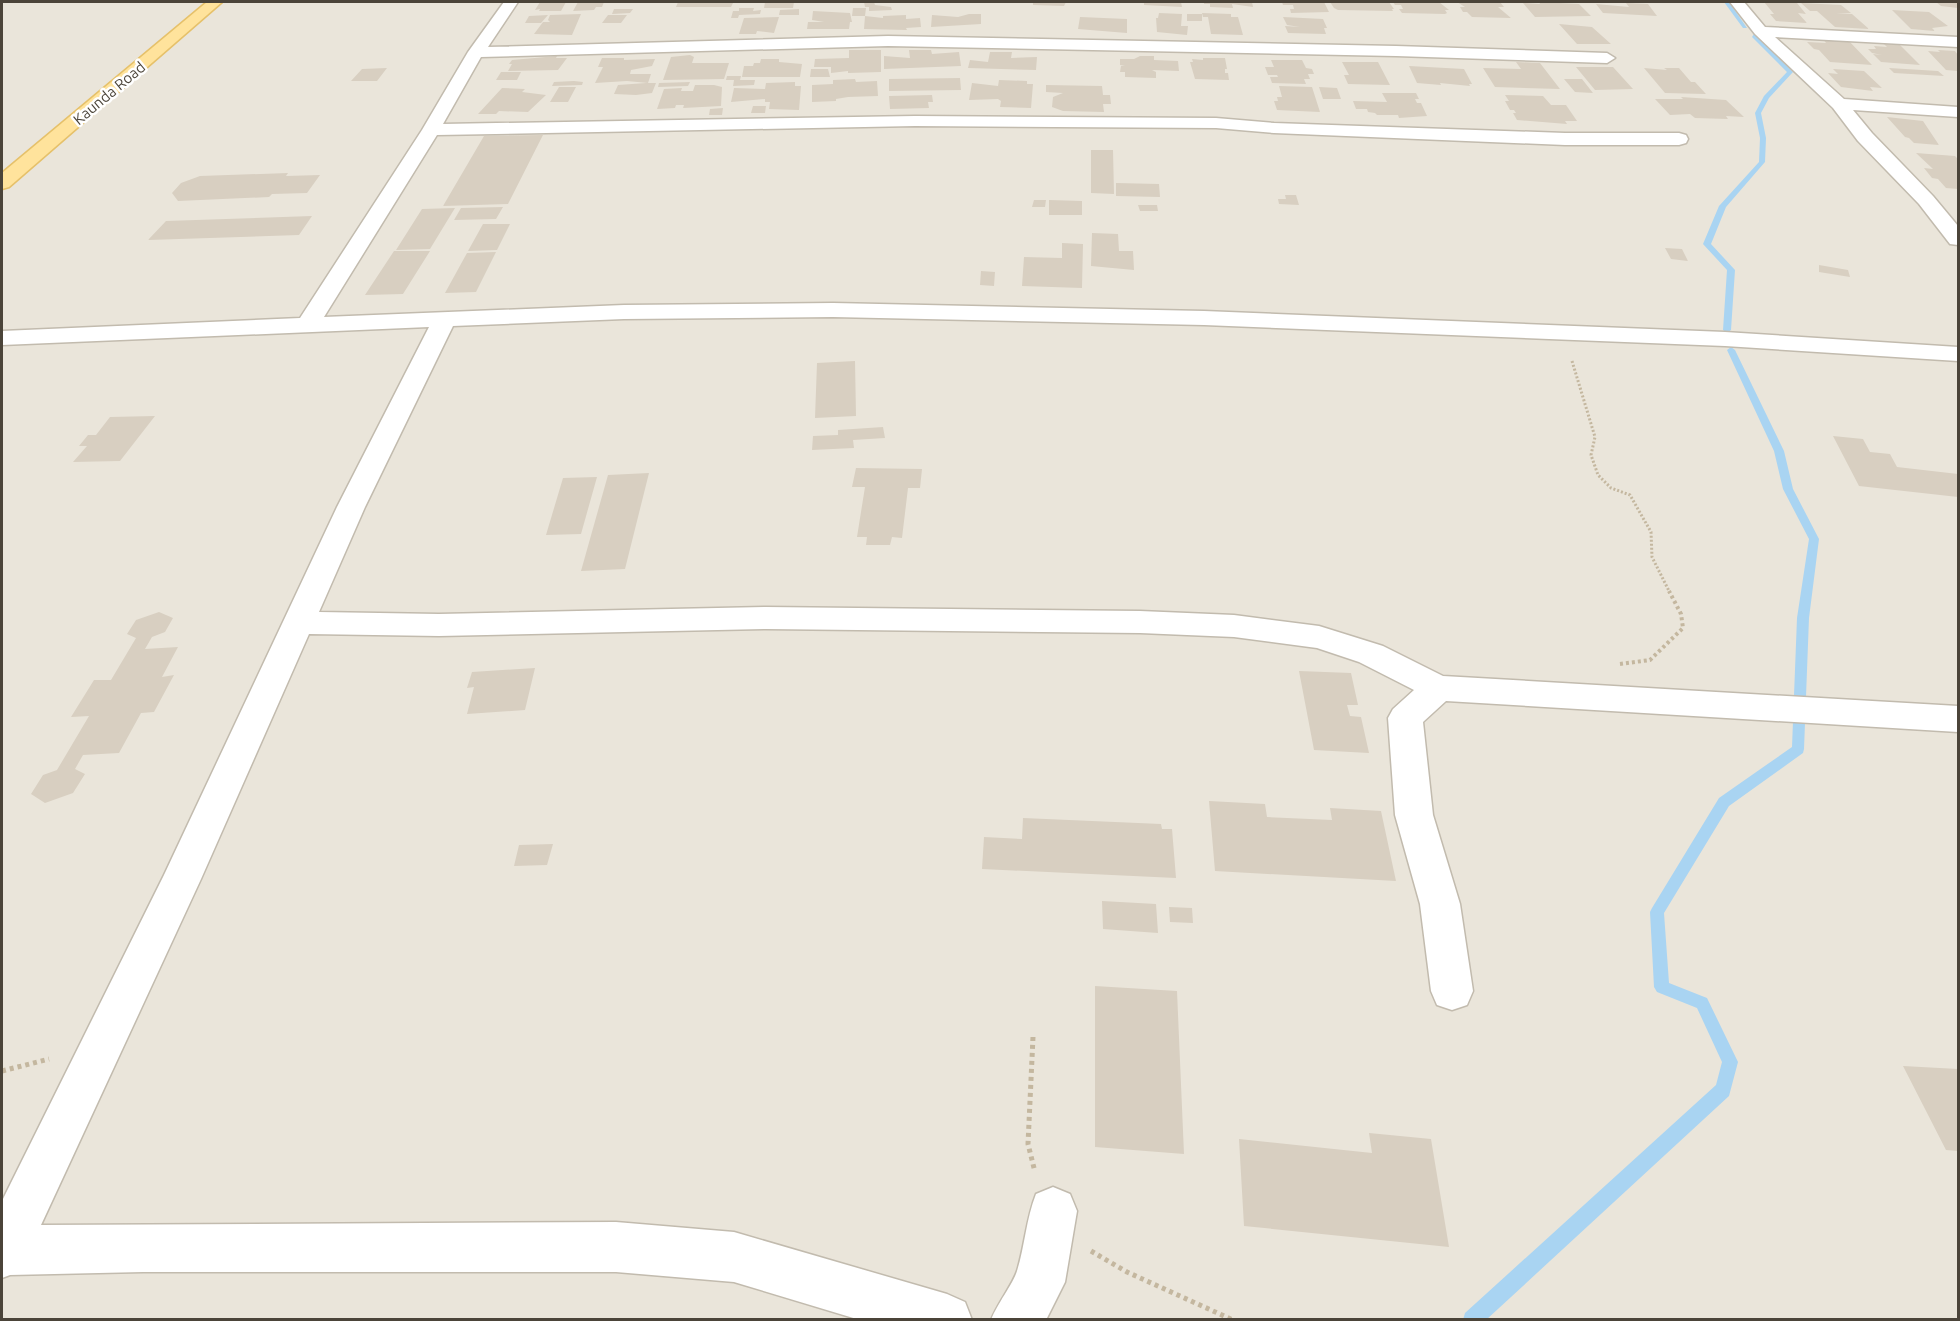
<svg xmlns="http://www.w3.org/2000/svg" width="1960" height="1321" font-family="Ubuntu,sans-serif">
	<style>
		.residential { fill: #eae5da }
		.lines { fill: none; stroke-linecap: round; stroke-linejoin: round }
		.stream { fill: #a9d4f2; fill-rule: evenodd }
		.building { fill: #d8cfc1 }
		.minor-casing { stroke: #c2bbae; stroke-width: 3 }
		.major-casing { stroke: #e6c16a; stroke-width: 3 }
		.path-far2 { stroke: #c4b79f; stroke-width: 3; stroke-dasharray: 2 2; stroke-linecap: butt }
		.path-far1 { stroke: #c4b79f; stroke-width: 4; stroke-dasharray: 3 3; stroke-linecap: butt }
		.path { stroke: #c4b79f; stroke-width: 5; stroke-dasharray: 4 4; stroke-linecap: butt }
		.minor { fill: #fff; fill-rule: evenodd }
		.major { fill: #ffe39c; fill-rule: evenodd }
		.labels { text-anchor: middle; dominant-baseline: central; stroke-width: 5; stroke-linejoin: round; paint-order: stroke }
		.far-street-label { font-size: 15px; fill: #4b4439; stroke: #fff }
	</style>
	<rect width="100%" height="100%" fill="#f6f3ec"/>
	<path class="residential" d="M2,2H1958V1319H2Z"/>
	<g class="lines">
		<path class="stream" d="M1724,2H1729L1747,28H1743Z
			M1754,34L1793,72L1769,98L1761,113L1766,138L1765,162L1726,207L1711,244L1735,270L1731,330L1727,333L1723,330L1727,270L1703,244L1719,206L1759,162L1760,138L1755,113L1764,96L1787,72L1752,37Z
			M1731,347L1735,350L1784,451L1793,489L1819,539L1809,618L1804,749L1803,753L1729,806L1664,913L1669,983L1707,998L1738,1062L1729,1096L1486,1320H1463L1465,1313L1716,1085L1722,1062L1697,1008L1657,992L1654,987L1650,912L1652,908L1719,798L1792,747L1797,618L1809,539L1783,489L1774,451L1727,350Z"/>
	</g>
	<path class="building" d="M540,2H566L561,11H539L540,9L535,10Z
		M578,2H604L602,7H596L594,10L573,11Z
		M678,2H733V3L731,7H676Z
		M765,2H794L793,8H764Z
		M864,2H874L875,5L891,7L892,10L869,11V7H865Z
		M1033,2H1066L1064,6L1033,5Z
		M1144,2H1181L1182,7L1144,5Z
		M1204,2H1252L1253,7L1232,4L1233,8L1210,7V4H1204Z
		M1282,2H1324L1329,12L1291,13L1290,9H1294L1293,5H1283Z
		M1330,2H1389L1394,9H1392L1393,11L1338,10L1334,8Z
		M1393,2H1439L1449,10H1445L1447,13L1445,14L1402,13L1399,9H1403L1401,5H1395Z
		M1457,2H1500L1504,7H1498L1511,18L1472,17L1467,12H1463L1460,7H1465Z
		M1539,2L1579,4L1591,16L1535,17L1523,3L1540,4Z
		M1764,2L1797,3L1806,14L1798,13L1807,23L1776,21L1770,14H1774Z
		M1936,2H1958V8L1941,6Z
		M1626,3L1648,4L1657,16L1603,13L1596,4L1629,7Z
		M1801,3L1841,5L1851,13H1836L1852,14L1869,29L1835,27L1817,11H1810Z
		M739,8H754L753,11L761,10L760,14L739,15L738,18H731L733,11H739Z
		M853,8H866L865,16H852Z
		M614,9H633L630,13L612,14Z
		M799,9V15H779L780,10Z
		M1892,10L1929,12L1948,26L1932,28L1935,31L1911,29Z
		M813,11L850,13L852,22H850L849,29H807L808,22H824L812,20Z
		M1159,13L1182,14L1181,26H1188L1187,35L1157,32L1156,18H1158Z
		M1202,13L1231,14V17H1238L1243,35L1211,34L1208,17H1203Z
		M581,14L572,35L534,34L543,22H550L548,20L550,15Z
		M969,14H981V24L931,27L932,15L958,17Z
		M1187,14H1202V21H1187Z
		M548,15L541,23H525L529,16Z
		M608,15H627L621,23H602Z
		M906,15V19L920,18L921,27L906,28L907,30L864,29L865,16L883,18V16Z
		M779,17L774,33L757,31L756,34H739L744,18Z
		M1080,17L1127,19V33L1078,29Z
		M1283,17L1323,19L1327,28H1324L1326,34L1288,33L1285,26L1300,27L1287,25Z
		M1559,24L1592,27L1611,44H1577Z
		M1822,38L1847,39L1872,65L1830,62L1819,50L1814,49L1807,42L1826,43Z
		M1884,44L1900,45L1920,65L1881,62L1873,54L1882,55L1872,53L1868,49H1876L1874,46L1887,47Z
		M849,50H881V72L848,73V71L831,73V67H814L815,59L849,58Z
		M909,50H931L932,54L959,52L961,66L884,69V56L910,58Z
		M1938,50L1955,51L1958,55V71L1946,70L1928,51L1940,52Z
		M990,52H1012L1011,58L1037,57L1036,70L968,68L970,60L988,62Z
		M690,55L694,57L692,63H729L724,79L663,80L671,57Z
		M557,56L556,58H567L558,70L508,71L512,64H509L512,60Z
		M1140,56H1154V60L1178,61L1179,71L1152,70L1156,72V78L1125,77V72H1120L1121,66H1125L1120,65V59H1134Z
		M602,58H624V60L655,59L652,66L631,70L630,74H651L648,83L627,81L595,83L603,67H598Z
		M1203,58H1225L1227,69H1225V73H1228L1229,80L1195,79L1190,62H1193L1192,59L1203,60Z
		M761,59H779V62L802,64L800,77H742L744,66H753L754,63H760Z
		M1271,60H1302L1306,68L1312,69L1314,74H1308L1310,79H1304L1306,84L1272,83L1270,77H1278L1277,75H1268L1265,67H1274Z
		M1342,62H1378L1390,85L1348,84L1344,75H1349Z
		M1516,62L1540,63L1560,89L1495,87L1483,68L1521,69Z
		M1409,66L1464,69L1472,84H1469L1470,86L1440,83L1441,85L1417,83Z
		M1576,67H1613L1633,89L1595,90Z
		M387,68L377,81H351L362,69Z
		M1644,68L1667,70L1664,68H1679L1691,82H1695L1706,94L1665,93Z
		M1889,68L1938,71L1944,76L1894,73Z
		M811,69H828L830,77H810Z
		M1833,69L1864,71L1882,88L1870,87L1873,91L1841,87L1828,73L1838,74Z
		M501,72H521L517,80H496Z
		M727,76H741L740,80H755L754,85L733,86L734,80H726Z
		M960,78L961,90L889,91V79Z
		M855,79L856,82L877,81L878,96L848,97L836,99V101L812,102V85L833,84V80Z
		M1564,79H1582L1593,93L1575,92Z
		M999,80L1027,81V84H1033L1031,108L1000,107L1001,101L998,99L969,100L972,83L998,86Z
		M554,82L574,81L583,82L582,85L552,86Z
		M690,82L688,86L658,87L659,83Z
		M795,82V86H801L799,110L769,109L770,102H765V99L731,102L734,88L765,89L766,83Z
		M646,83H656L652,93L636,95L614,94L618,85Z
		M695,85H714L722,87L721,106L683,108L684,105H676L675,108L657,109L664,89L682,88L681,91H693Z
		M1046,85L1102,86L1103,95H1110L1111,104H1103L1104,112L1063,111L1052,107L1053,97L1063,93L1046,92Z
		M1279,86L1312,87L1320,112L1277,110L1274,101H1278L1277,97H1282Z
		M559,87H576L568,102H550Z
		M1319,87L1337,88L1341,99H1323Z
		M502,88L525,89L522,92L546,95L528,112L499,111L496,114H478Z
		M1382,93H1416L1419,99H1415L1417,103H1421L1427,116L1399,118L1398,115H1377L1375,113L1368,112L1367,109H1356L1353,101L1387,102Z
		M932,95L933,102H928L929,108L890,109L889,96Z
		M1505,95L1543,96L1551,105H1566L1577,121H1565L1567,124L1517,120L1513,113H1516L1514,110H1510L1505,101H1509Z
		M1681,97L1726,100L1744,117L1726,116L1728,119L1695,118L1690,114L1670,115L1655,99H1683Z
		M753,106H766L765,113H751Z
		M723,108L722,115H709L710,109Z
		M1887,117L1923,121L1939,145L1914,143L1909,138L1905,137Z
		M543,135L508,204L443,206L484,136Z
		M1091,150H1113L1114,194L1091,193Z
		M1916,153L1955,156L1958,159V189L1946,188L1938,179L1932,178L1924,168L1933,169Z
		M288,173L286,176L320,175L307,193L272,194L269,197L178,201L172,193L181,183L200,176Z
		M1116,183L1159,184L1160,197L1116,196Z
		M1285,195H1296L1299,205L1279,204L1278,199H1286Z
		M1034,200H1046L1045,207H1032Z
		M1049,200L1082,201V215H1049Z
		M1138,205H1157L1158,211H1140Z
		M503,207L496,219L454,220L461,208Z
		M455,208L430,249L396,250L422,209Z
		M312,216L299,235L148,240L166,221Z
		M483,224H510L497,250L468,251Z
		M1092,233L1118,234L1119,251H1133L1134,270L1091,266Z
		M1062,243L1083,244L1082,288L1022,286L1024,257L1062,258Z
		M1665,248L1682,249L1688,261L1671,259Z
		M394,251H430L403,294L365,295Z
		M496,252L476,292L445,293L467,253Z
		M1819,265L1848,270L1850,277L1819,272Z
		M981,271L995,272L994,286L980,285Z
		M855,361L856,416L815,418L817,363Z
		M155,416L120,461L73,462L87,446H79L88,435H96L110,417Z
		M883,427L885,438L853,440L854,448L812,450L813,436L838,435V430Z
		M1833,436L1863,439L1870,452L1890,454L1897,467L1958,474V497L1859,486Z
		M856,468L922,469L920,488H908L902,538L892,537L890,545H866L867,537H857L865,487H852Z
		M649,473L625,569L581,571L608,475Z
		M597,477L581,534L546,535L563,478Z
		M159,612L173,618L165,632L152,637L145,649L178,647L162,677L174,675L154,712L141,713L119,753L83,755L75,769L85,774L73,793L45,803L31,794L43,775L57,770L89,716L71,717L94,680H111L136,638L127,634L136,620Z
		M535,668L525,710L467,714L474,687L467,688L472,672Z
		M1299,671L1351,673L1358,705H1347L1350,716L1361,717L1369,753L1314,750Z
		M1209,801L1265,804L1267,817L1332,820L1330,808L1381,811L1396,881L1215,871Z
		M1023,818L1161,824L1162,829H1172L1176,878L982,869L984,837L1022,839Z
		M553,844L547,865L514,866L519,845Z
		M1102,901L1156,904L1158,933L1103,929Z
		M1169,907L1192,908L1193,923L1170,922Z
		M1095,986L1177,991L1184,1154L1095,1147Z
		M1903,1066L1958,1069V1151L1946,1150Z
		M1369,1133L1431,1139L1449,1247L1244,1226L1239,1139L1372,1153Z"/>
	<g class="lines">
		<g class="minor-casing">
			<path id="minor" d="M504,2H518L488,47L888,36L1396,46L1607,53L1615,58L1607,63L1396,56L888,46L481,57L443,124L915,116L1216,118L1274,123L1565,133H1679L1686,135L1688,139L1686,143L1679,145H1565L1274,133L1216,128L915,126L437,135L324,317L624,305L833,303L1204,311L1725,332L1958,347V361L1725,346L1204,325L833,317L624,319L453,326L365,507L319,612L439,614L766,607L1140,611L1234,615L1319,626L1383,646L1443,676L1958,706V732L1446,701L1423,722L1433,815L1460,904L1473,991L1467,1005L1452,1010L1437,1005L1431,991L1420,904L1395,815L1388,718L1393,709L1414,690L1359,662L1317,648L1234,637L1140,633L766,629L439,636L309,634L201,879L41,1225L616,1222L734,1232L947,1294L965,1302L972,1320H860L734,1282L616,1272H143L10,1275L2,1278V1201L164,875L337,507L429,327L2,345V331L300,318L422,130L468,52Z
				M1730,2H1744L1765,27L1958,37V47L1775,37L1844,99L1958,107V117L1853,110L1872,133L1933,196L1958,226V245L1950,244L1919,204L1858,141L1833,108L1755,34Z
				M1053,1187L1070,1194L1077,1211L1065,1282L1046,1320H991C997,1304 1013,1284 1017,1271C1025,1245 1026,1219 1036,1194Z"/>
		</g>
		<g class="major-casing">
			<path id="major" d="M207,2H222L9,187L2,189V173Z"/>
		</g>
		<path class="path-far2" d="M1572,361L1595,437L1591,455L1598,475L1611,488L1630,495L1651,532L1652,557L1670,593"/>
		<path class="path-far1" d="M1620,664L1650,660L1683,628L1681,614L1669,591"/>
		<path class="path" d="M1033,1037L1028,1144L1035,1172
			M2,1071L49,1059
			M1091,1251L1127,1272L1233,1320"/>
		<use href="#minor" class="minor"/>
		<use href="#major" class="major"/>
	</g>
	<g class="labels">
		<g class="far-street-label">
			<text transform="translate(109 93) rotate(-40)">Kaunda Road</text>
		</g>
	</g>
	<rect width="1960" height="1321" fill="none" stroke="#4b4439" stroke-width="6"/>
</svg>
